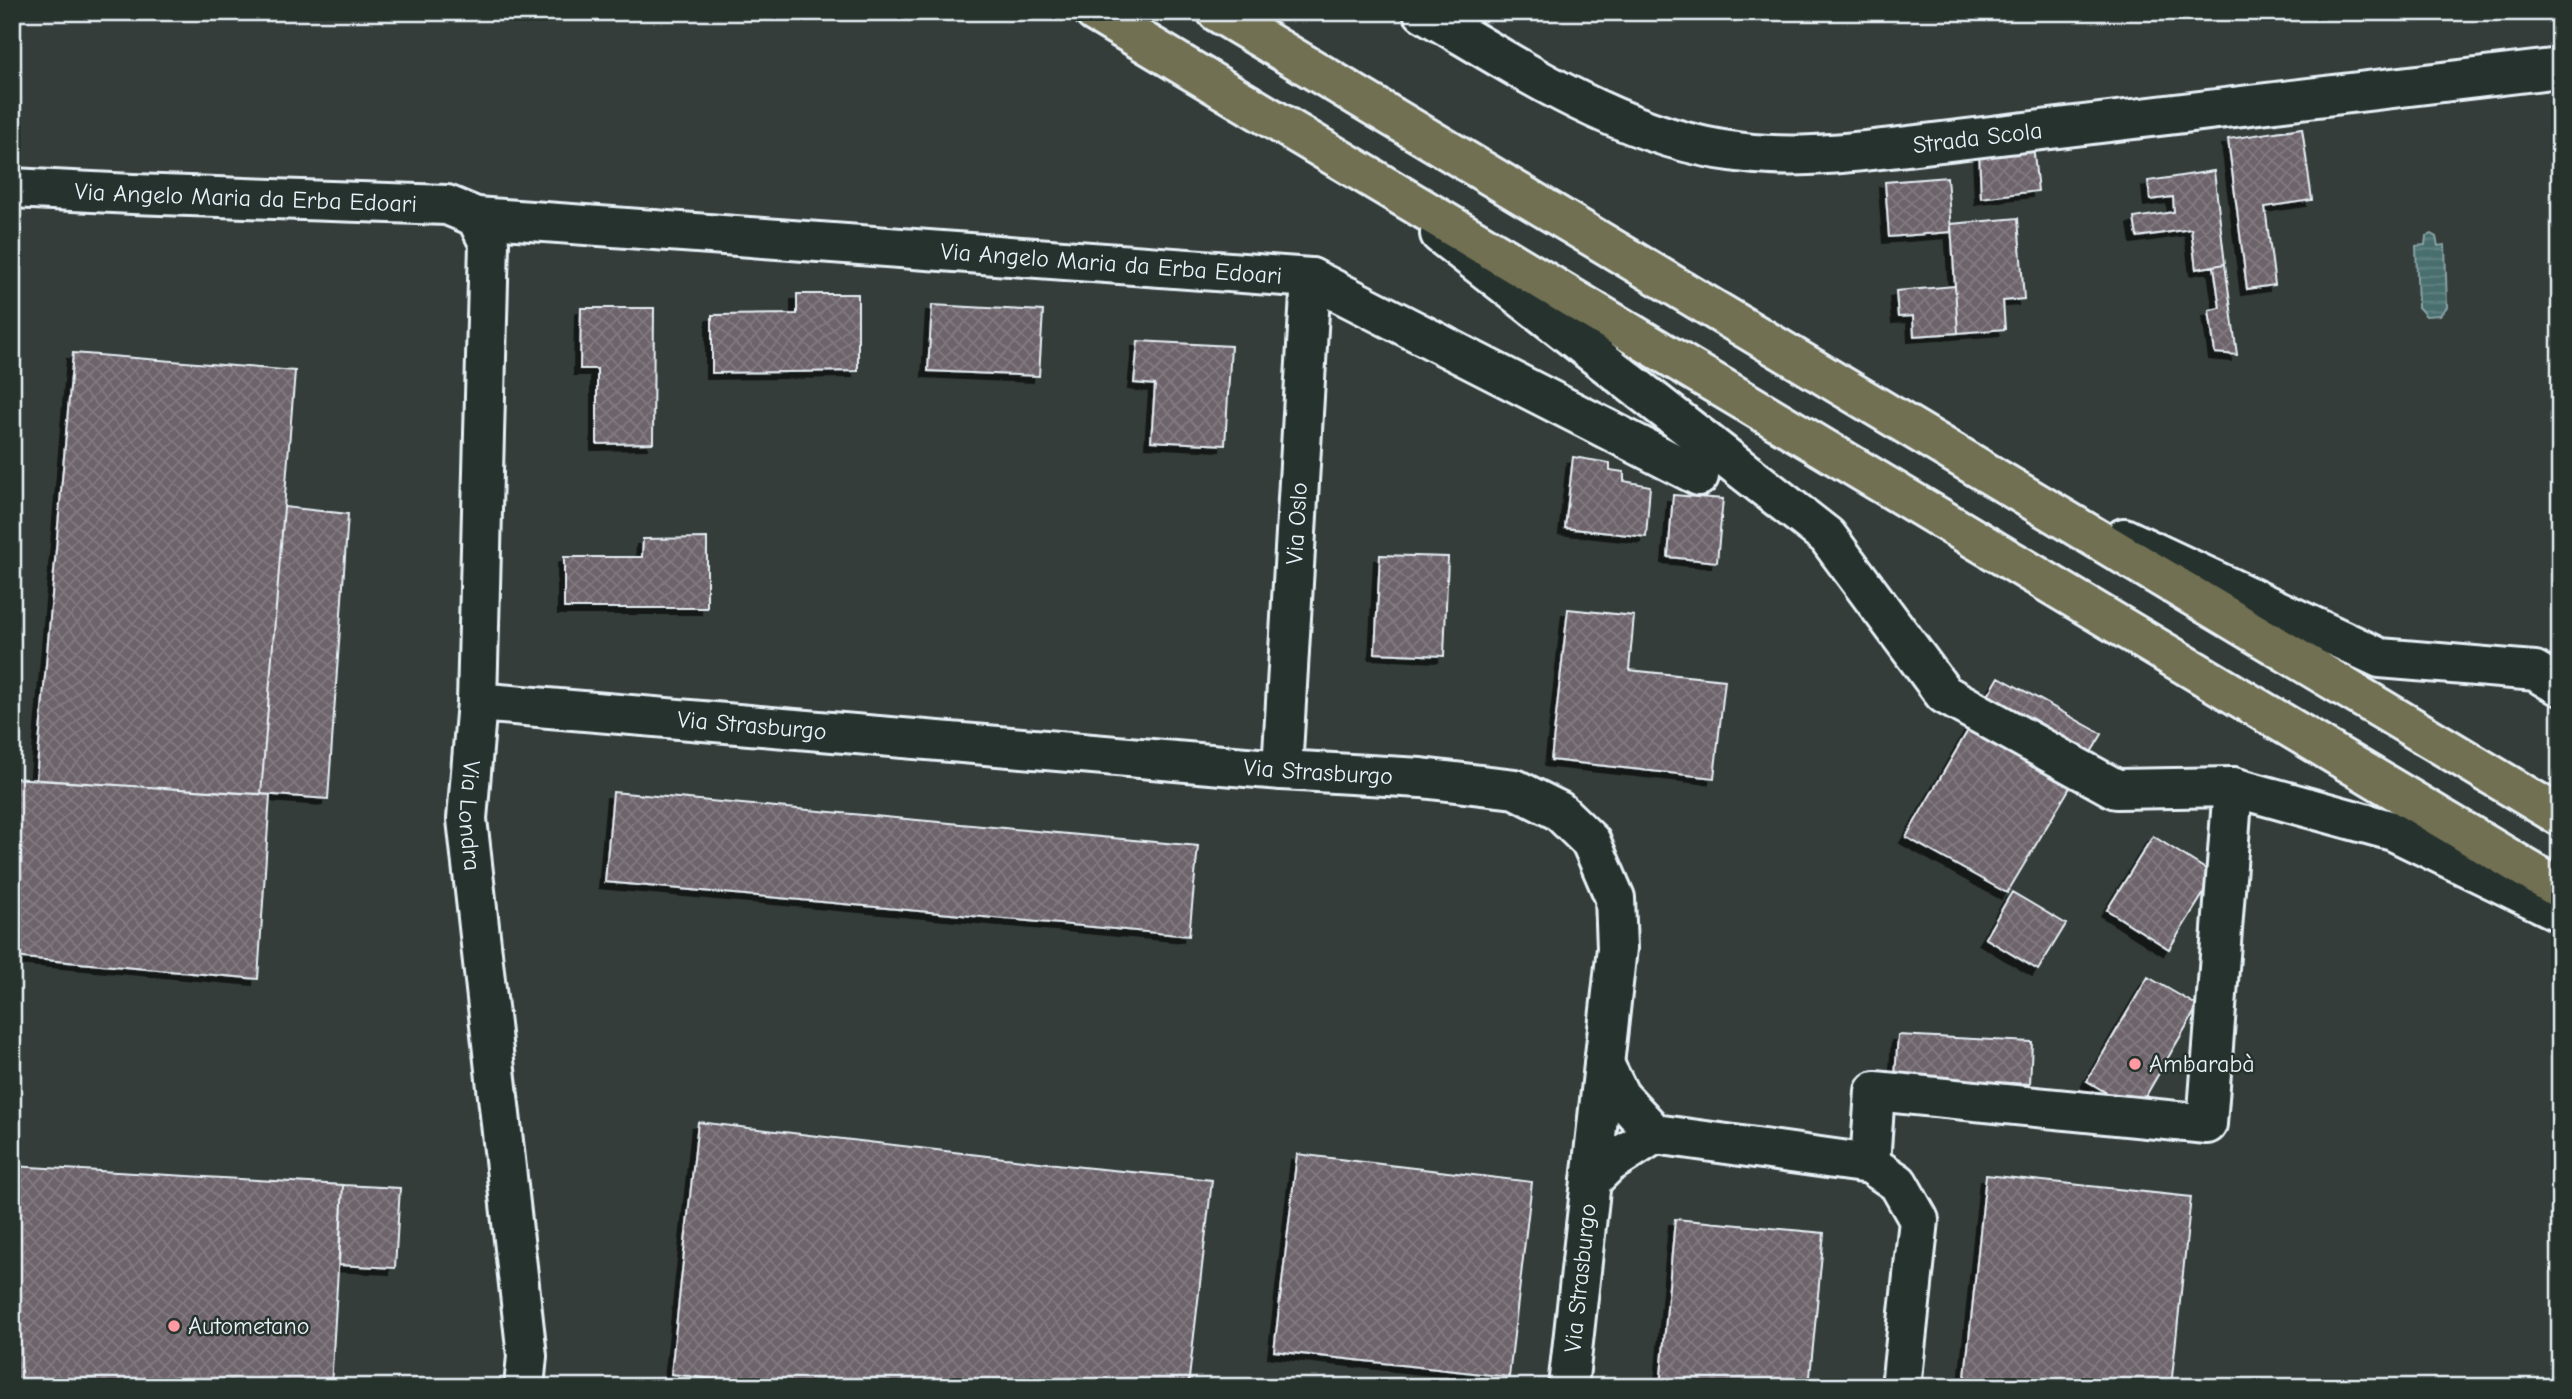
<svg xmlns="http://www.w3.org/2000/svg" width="2572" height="1399" font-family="'Comic Neue',sans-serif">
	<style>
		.water { fill: url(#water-rules); stroke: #89a2a5; stroke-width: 2 }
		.building { fill: url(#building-cross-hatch); stroke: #e8f1f8; stroke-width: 2; filter: url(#shadow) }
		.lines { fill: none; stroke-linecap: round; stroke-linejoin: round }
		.minor-casing { stroke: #e8f1f8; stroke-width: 44 }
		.highway-casing { stroke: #e8f1f8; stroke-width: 44 }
		.minor { stroke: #26332d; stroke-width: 38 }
		.highway { stroke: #716f52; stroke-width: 38 }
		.poi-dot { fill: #ff9aa2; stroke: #26332d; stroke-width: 2.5 }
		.labels { text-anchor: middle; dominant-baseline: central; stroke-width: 5; stroke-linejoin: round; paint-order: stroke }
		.street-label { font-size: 24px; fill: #e8f1f8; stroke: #26332d }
		.poi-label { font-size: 24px; fill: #e8f1f8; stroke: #26332d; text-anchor: start }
	</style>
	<defs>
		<pattern id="water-rules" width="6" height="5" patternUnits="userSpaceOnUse" patternTransform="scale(1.75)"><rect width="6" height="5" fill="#496e6e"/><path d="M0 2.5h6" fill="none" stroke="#638383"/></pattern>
		<pattern id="building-cross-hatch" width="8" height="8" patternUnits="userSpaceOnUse" patternTransform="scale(1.75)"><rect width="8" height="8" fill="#6d636a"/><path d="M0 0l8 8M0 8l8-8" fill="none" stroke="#827a80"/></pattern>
		<filter id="shadow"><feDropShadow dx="-6" dy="6" stdDeviation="0" flood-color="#0009"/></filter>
	</defs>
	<rect width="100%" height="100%" fill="#343d39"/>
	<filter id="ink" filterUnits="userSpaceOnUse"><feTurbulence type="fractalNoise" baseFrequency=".0143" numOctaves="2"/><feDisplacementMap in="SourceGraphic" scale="14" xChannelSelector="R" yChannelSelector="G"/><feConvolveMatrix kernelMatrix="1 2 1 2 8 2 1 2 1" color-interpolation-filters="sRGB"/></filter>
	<g filter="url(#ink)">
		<path class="water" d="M2431,234L2436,237L2438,246L2445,245L2447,307L2440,315L2426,316L2418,307L2416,246L2425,245L2426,236Z"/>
		<path class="building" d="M2302,128L2312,200L2265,207L2275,285L2247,289L2228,139Z
			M2033,145L2038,191L1981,198L1979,149Z
			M2214,171L2225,264L2196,269L2191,229L2137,237L2134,218L2174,212L2173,197L2150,200L2148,181Z
			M1947,177L1951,232L1889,237L1885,182Z
			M2018,218L2024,299L2003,301L2005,329L1958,333L1951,224Z
			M2225,264L2237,355L2215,353L2209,310L2220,308L2214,266Z
			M1955,286L1958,333L1914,336L1913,316L1898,317L1896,291Z
			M797,294H858V371L712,373V315L797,314Z
			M932,305L1043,311L1039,376L928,371Z
			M581,308H654L653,443L597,444V369H580Z
			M1138,341L1231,346L1225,445L1151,441L1155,385L1134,383Z
			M73,353L295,371L261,794L36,780Z
			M1573,457L1610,463V470L1624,472V481L1650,486L1646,537L1565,528Z
			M1673,495L1723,499L1717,562L1668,557Z
			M284,507L348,514L328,799L261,794Z
			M707,538V608H564V557H642L643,539Z
			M1380,555L1448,557L1444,656L1375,653Z
			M1568,609L1634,616L1629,670L1725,680L1714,778L1551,760Z
			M1999,677L2102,734L2007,893L1906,837Z
			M12,778L270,795L258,979L12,957Z
			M613,792L1198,846L1189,936L605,882Z
			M2153,836L2215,875L2169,949L2107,910Z
			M2012,892L2066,924L2038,970L1985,938Z
			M2148,977L2198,1006L2137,1111L2087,1081Z
			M1898,1035L2032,1042L2030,1084L1895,1077Z
			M698,1122L1082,1167L1212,1180L1188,1387H780L671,1374Z
			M1297,1154L1532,1182L1509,1377L1274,1351Z
			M12,1166L343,1185L331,1387H12Z
			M1986,1175L2191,1197L2171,1387H1964Z
			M343,1185L400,1188L395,1268L339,1265Z
			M1675,1219L1824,1233L1809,1387H1660Z"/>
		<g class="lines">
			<g class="minor-casing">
				<g id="minor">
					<path id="s1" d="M1423,12C1521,69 1622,138 1737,152C1788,159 1840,154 1891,148L2560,68"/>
					<path id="s2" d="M12,188L133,194L447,205L476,217L489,243L477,702L467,819L527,1356L524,1387"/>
					<path id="s3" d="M476,217L1311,278L1699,476"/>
					<path d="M1440,234L1827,536L1944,694L2116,789L2233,787L2393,831L2560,912"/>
					<path d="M2124,538L2380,658L2535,671L2560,686"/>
					<path id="s4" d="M477,702L1282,770L1421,778L1515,789L1559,811L1591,842L1615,898L1617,948L1568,1387"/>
					<path id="s5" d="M1282,770L1311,278"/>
					<path d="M1604,1064L1620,1096L1655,1134"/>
					<path d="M1655,1134L1870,1164L1898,1183L1919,1220L1901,1387"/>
					<path d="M1870,1164L1875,1091L2207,1124L2233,787"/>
					<path d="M1591,1181L1608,1164L1655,1134"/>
				</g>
			</g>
			<g class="highway-casing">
				<path id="highway" d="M1094,12L2560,889
					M1217,12L2560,816"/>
			</g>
			<use href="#minor" class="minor"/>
			<use href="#highway" class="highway"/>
		</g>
	</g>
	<g class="poi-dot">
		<circle cx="2135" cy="1064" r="7"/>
		<circle cx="174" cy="1326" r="7"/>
	</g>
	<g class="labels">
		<g class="street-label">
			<text stroke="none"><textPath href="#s1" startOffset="588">Strada Scola</textPath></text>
			<text stroke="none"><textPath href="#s2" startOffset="234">Via Angelo Maria da Erba Edoari</textPath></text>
			<text stroke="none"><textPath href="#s3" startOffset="637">Via Angelo Maria da Erba Edoari</textPath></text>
			<text stroke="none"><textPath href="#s5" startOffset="247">Via Oslo</textPath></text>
			<text stroke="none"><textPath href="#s4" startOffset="276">Via Strasburgo</textPath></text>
			<text stroke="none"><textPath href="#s4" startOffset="844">Via Strasburgo</textPath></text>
			<text stroke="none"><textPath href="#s2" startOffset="1069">Via Londra</textPath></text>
			<text transform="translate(1580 1278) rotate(-84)">Via Strasburgo</text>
		</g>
		<g class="poi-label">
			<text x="2149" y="1064">Ambarabà</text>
			<text x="188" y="1326">Autometano</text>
		</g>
	</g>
	<rect width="2572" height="1399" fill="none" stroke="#26332d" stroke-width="42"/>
	<rect x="21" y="21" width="2530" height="1357" fill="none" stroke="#e8f1f8" stroke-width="2.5" filter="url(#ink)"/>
</svg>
